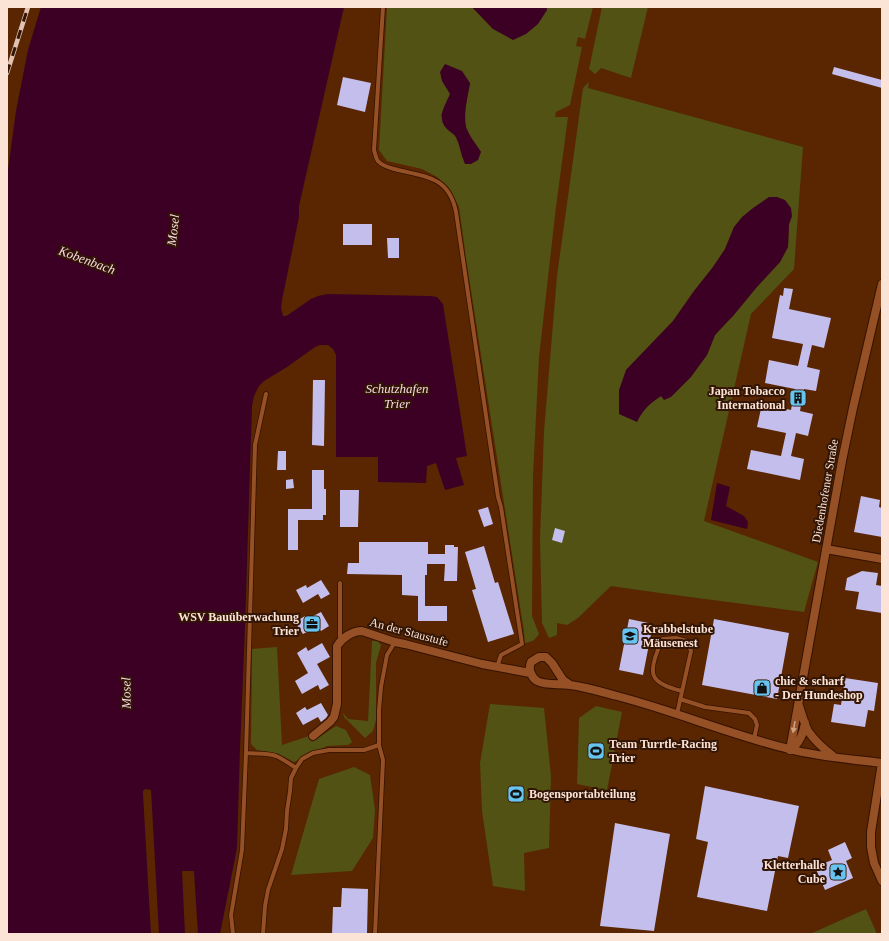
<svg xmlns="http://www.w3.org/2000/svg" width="889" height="941" font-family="'Times New Roman',serif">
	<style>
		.green { fill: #515214; fill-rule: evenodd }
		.water { fill: #3c0024 }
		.building { fill: #c4beed }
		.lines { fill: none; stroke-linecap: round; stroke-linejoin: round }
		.lane-casing { stroke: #351200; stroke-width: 5.5 }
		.street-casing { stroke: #351200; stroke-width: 10 }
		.lane { stroke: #955025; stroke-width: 4 }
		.street { stroke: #955025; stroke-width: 8 }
		.rail-casing { stroke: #e0c3b2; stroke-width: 4.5 }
		.rail { stroke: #321504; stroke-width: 3; stroke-dasharray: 9; stroke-linecap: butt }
		.oneway { fill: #cda186 }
		.labels { text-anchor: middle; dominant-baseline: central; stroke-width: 4; stroke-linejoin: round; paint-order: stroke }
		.poi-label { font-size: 12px; font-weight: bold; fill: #fbe3d6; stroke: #321504; text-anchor: start }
		.street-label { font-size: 12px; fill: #fbe3d6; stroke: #321504 }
		.water-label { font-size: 13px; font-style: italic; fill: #f8d9e6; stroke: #321504 }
	</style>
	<rect width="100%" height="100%" fill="#592601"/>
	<path class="green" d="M387,7H472L493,29L547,10V7H593L585,39L578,37L576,46L582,47L570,105L556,112L555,117H568L556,207L539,357L533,476L532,616L539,634C535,640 532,642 525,643L524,632L466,258L459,207L450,189L437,177L422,169L387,161L379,150ZM470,83C468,95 463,114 466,127C469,136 476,144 481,152L462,157L460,145L454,134L448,130L441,115L450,94Z
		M602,7H648L631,78L601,68L595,74L589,69Z
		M589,82L588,88L803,147L794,269L751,314L704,521L818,562L804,612L667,594L611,586L578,618L567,625L557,623V635L549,638L542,623L540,539L544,431L557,276L583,88ZM792,216L789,224L788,247L780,262L756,288L733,316L728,321L715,335L707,355L699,365L661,396L650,403L641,413L626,370L673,321L694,291L713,267L725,249L734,227Z
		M372,641H378L381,645L376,663V720L373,731L365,738L344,717L343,713L348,719L368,721Z
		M277,647L282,745L309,736L312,742L336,726L346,730L352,742L348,745L327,746L294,762L279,754L257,750L251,744L252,649Z
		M490,704L544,708L551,776L549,848L524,853L525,891L493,886L482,811L480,763Z
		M596,706L622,712L607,790L577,784L579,718Z
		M354,767L370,775L375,810L373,838L352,871L291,875L311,806L319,779Z
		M866,909L877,934H810Z"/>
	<path class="water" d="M41,7H344L299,206V217L282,300L281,308L283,316H286L288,315L311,299L318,296L328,294L430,296L437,297L443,304L467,456L456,458L464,485L445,490L436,463L427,466L426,483L378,482V457H336V355L333,349L328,345H320L315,347L287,367L264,381L259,386L254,396L252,406L245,627L240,749L237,848L220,934H198L194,871H182L185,934H159L151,790L145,789L143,791V794L151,934H7V177L16,111L28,50Z
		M472,7H547V10L538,24L526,34L513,40L493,29Z
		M445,64L462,71L470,83C468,95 463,114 466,127C469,136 476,144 481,152L478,160L471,164H465C461,155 460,146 456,137C453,133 450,132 447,129C436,118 445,106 450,94L442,81L440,72Z
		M769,197H777L785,200L791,208L792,216L789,224L788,247L780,262L756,288L733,316L728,321L715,335L707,355L691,377L671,397L664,400L661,396C649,404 643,410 637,422L619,414V390L626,370L673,321L694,291L713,267L725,249L734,227L742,217L753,208Z
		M717,483L730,487L726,506L744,516L748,522L747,529L711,520Z"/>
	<path class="building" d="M834,67L882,80V88L832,74Z
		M343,77L371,83L365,112L337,105Z
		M343,224H372V245H343Z
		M387,238H399V258H388Z
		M784,288L793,289L789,309L831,318L824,348L812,345L807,367L820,370L816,391L804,389L800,411L813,414L808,436L796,433L791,456L804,459L800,480L747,469L751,450L781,456L786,433L757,427L762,404L791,410L795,389L765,383L769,360L798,366L803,344L772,338L780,295L783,296Z
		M313,380H325L324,446L312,445Z
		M278,451H286V470H277Z
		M312,470H324V489H326V515H323V520H298V550H288V509H312Z
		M293,479L294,488L286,489V480Z
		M340,490H359L358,527H340Z
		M861,496L880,500L879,507L882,508V537L854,532Z
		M488,507L493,524L484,527L478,510Z
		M555,528L565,531L562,543L552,540Z
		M359,542H428V554H445V545H454V547H458L457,581H444L445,564H427V575H425V606H447V621H418V596L402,595V575L347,574L348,563H359Z
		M484,546L495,583L498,582L514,634L488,642L472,590L476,589L465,552Z
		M862,571L878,573L876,585L882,586V613L856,609L859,592L845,590L847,578Z
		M321,580L330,594L321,599L318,594L303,603L296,590L306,585L307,588Z
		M321,612L329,626L321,631L318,626L303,634L295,622L305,616L307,619Z
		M629,619L653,624L643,675L619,670Z
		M714,619L789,633L777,699L702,685Z
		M322,643L330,657L317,664L329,685L320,690L318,685L302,694L295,681L308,673L297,653L306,647L308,651Z
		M845,678L878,683L874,711L868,710L865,727L831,722L834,704L841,705Z
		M321,703L328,715L326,718L321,722L318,717L303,725L296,713L305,707L307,710Z
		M705,786L799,806L788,858L778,856L767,911L697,897L708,842L696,839Z
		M615,823L670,834L654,931L600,926Z
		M845,842L852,858L846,861L853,878L825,890L815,867L832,860L828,850Z
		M342,888L368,889L367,934H332L333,907H341Z"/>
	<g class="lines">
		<g class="lane-casing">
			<path id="lane" d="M383,7L374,150C375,153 376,159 378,161C383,167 391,168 398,170C427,177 449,177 456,212L498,497L501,507L522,644L501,655L497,667
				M340,641V583
				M680,699L705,707L749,713L755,719L757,725L754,739
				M677,714L691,651L687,641L676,638L663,639C658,648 650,667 654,676C658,685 674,689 682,691
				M246,753C256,754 267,753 276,756C283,759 290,764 296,768
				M233,934L231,915L242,850L246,753L255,445L266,394
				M263,934L265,906L268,890L282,849L286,829L287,811L290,791L291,778L296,768L302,759L313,753L329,750H364L379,745
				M375,934L383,760L379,745V710L381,687L387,655L395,642"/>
		</g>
		<g class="street-casing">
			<path id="street" d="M826,549L882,559
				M569,684L563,680L552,663L546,657H539L531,662C528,669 531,677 537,681C547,686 559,683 570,685C586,687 602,692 617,696C675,711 731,735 789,749C819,757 851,759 882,763
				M799,706C802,714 804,723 808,731C815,741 824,749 833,756
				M313,736L330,722L334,717L337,704V646C342,638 352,631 362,631L395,642L405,644L482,664L530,673
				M790,750L842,461L853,408L882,284
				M790,750C800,743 803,734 805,723
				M882,763L871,832V847L874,863L882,881"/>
		</g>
		<use href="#lane" class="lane"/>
		<use href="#street" class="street"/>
		<g class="rail-casing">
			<path id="rail" d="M7,73L28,7"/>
		</g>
		<use href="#rail" class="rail"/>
	</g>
	<defs><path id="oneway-solid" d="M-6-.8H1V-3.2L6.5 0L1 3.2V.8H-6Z"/></defs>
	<use class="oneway" href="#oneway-solid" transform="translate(794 727) rotate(100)"/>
	<defs>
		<g id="building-square" transform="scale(0.9)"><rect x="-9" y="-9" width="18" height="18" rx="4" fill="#67c4ef" stroke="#321504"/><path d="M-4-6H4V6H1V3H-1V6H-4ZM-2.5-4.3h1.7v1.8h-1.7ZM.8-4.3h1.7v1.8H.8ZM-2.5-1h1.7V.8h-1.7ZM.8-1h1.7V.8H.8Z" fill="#111"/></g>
		<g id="office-square" transform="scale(0.9)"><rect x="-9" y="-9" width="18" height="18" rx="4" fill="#67c4ef" stroke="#321504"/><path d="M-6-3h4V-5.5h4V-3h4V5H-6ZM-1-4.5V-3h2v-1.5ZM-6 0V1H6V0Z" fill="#111"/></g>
		<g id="school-square" transform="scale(0.9)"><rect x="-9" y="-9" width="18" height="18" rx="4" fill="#67c4ef" stroke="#321504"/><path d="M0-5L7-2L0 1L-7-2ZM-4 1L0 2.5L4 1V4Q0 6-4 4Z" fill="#111"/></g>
		<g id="shop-square" transform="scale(0.9)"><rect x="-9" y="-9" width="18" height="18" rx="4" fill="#67c4ef" stroke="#321504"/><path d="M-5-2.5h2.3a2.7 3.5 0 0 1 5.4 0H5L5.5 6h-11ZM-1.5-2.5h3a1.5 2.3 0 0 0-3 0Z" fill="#111"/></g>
		<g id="stadium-square" transform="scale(0.9)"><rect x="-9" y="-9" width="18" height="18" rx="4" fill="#67c4ef" stroke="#321504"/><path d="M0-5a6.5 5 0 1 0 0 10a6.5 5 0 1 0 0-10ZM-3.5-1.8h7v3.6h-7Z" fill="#111"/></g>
		<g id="sight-square" transform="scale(0.9)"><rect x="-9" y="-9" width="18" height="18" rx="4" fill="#67c4ef" stroke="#321504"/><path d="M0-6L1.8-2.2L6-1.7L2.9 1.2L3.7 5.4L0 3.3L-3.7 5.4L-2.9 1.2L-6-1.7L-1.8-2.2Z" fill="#111"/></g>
	</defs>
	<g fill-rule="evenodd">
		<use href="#building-square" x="798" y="398"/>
		<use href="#office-square" x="312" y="624"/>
		<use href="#school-square" x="630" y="636"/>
		<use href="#shop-square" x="762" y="688"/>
		<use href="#stadium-square" x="596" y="751"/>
		<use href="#stadium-square" x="516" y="794"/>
		<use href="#sight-square" x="838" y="872"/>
	</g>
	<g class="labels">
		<g class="poi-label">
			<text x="785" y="391" text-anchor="end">Japan Tobacco<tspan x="785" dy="14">International</tspan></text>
			<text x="299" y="617" text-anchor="end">WSV Bauüberwachung<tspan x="299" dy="14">Trier</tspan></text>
			<text x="643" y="629">Krabbelstube<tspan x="643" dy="14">Mäusenest</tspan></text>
			<text x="775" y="681">chic &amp; scharf<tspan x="775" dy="14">- Der Hundeshop</tspan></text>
			<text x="609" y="744">Team Turrtle-Racing<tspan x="609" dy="14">Trier</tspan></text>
			<text x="529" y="794">Bogensportabteilung</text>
			<text x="825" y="865" text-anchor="end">Kletterhalle<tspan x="825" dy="14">Cube</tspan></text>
		</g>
		<g class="street-label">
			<text transform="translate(825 491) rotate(-80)">Diedenhofener Straße</text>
			<text transform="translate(409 632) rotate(15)">An der Staustufe</text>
		</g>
		<g class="water-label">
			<text transform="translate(173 230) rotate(-84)">Mosel</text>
			<text transform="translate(87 260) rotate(20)">Kobenbach</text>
			<text x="397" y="388">Schutzhafen<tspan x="397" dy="15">Trier</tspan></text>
			<text transform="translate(126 693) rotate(-91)">Mosel</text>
		</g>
	</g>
	<rect width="889" height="941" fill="none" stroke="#fbe3d6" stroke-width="16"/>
</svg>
